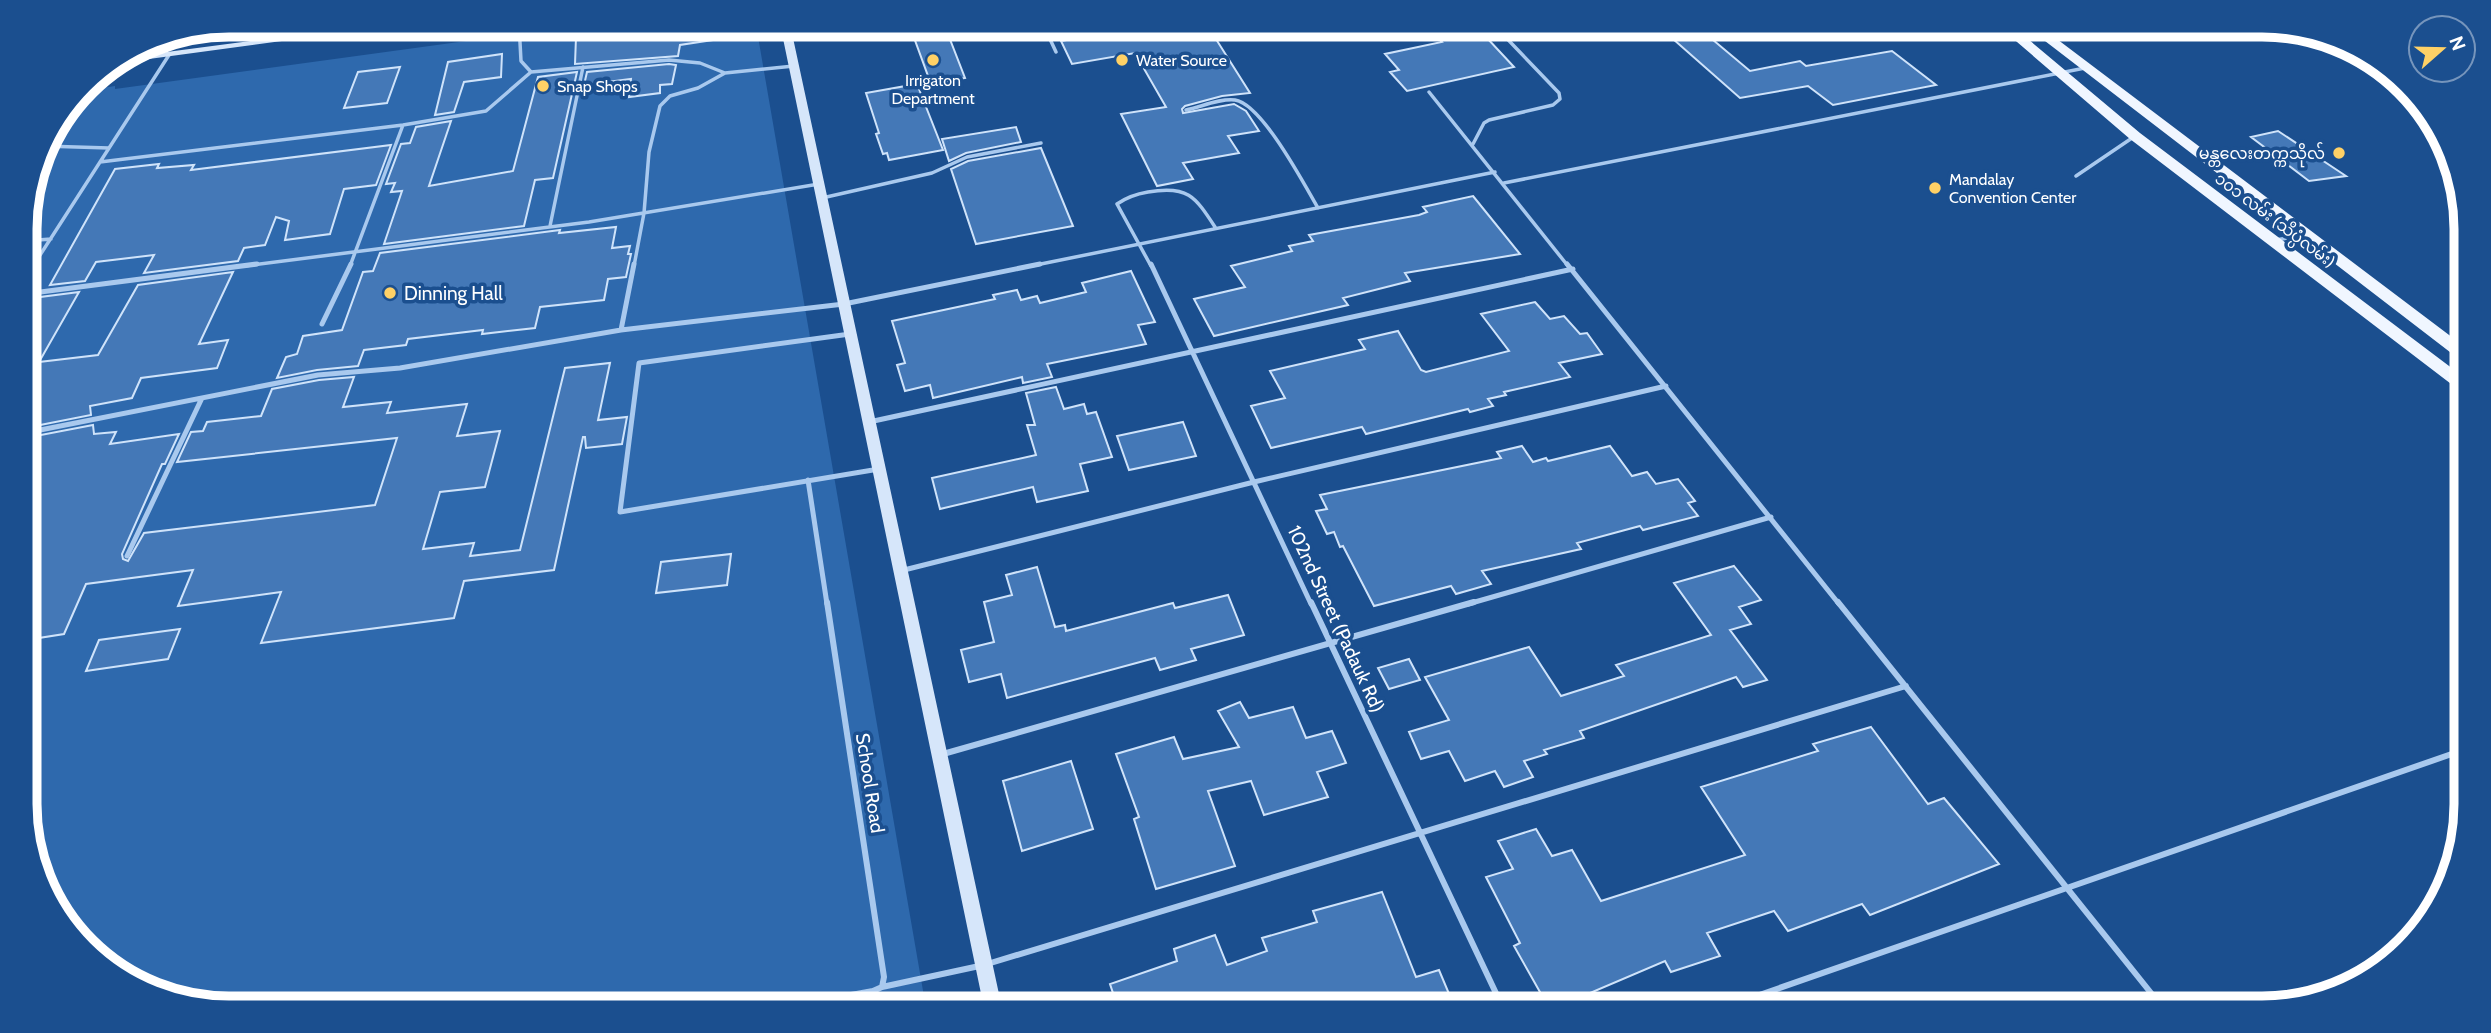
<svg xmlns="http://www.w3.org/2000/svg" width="2491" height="1033" font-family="Cabin,'Noto Sans Myanmar',sans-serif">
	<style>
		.green { fill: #2e69ad }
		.building { fill: #4478b7; stroke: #cfe3fa; stroke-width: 2 }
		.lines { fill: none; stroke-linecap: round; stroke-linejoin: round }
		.lane-far2 { stroke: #a9c9ee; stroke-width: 3.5 }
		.lane-far1 { stroke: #a9c9ee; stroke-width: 5 }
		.lane { stroke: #a9c9ee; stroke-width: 6 }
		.secondary { fill: #d6e6fa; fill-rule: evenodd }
		.primary { fill: #f0f6ff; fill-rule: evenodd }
		.poi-dot { fill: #ffd166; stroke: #1b4f8f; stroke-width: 2.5 }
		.labels { text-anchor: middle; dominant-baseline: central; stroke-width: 7; stroke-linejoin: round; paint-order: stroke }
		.far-poi-label { font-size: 16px; fill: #fff; stroke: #1b4f8f; text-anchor: start }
		.far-street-label { font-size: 16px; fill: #fff; stroke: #1b4f8f }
		.poi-label { font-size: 19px; fill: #fff; stroke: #1b4f8f; text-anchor: start }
		.street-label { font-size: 19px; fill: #fff; stroke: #1b4f8f }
		.rim { fill: none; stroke: #fff; stroke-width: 9 }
	</style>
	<rect width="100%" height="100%" fill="#1b4f8f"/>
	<path class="green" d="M583,25H756L926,1008H229L151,993L67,929L26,831L25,215L45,139L82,91L115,86V89Z"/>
	<path class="building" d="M629,24H726L727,38L680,45L678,56L575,64L576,37L629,29Z
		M909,24H944L965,78L931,84Z
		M1157,24H1184L1188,32L1209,28L1250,93L1222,96L1185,106L1182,109L1183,113L1234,104L1246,111L1259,131L1228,136L1239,153L1183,163L1193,179L1157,186L1121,114L1166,107L1135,53L1072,64L1061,41Z
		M1426,24H1474L1514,67L1407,91L1390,72L1399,70L1385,54L1442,42Z
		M1656,24H1694L1750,71L1800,61L1806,66L1892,51L1936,85L1833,105L1808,86L1740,98Z
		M502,54L501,77L464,82L454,112L435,115L448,62Z
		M669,64L676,65L672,84L660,85V93L629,97L631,79L584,85L587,72Z
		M400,67L387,103L344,108L358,72Z
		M577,72L553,178L535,180L524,226L384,244L402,191L391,192L395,183L386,184L401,144L410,143L416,127L451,121L429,186L513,171L538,77Z
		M917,84L943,150L889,160L887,153L883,154L876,134L879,133L866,93Z
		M1016,127L1021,142L966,153L949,161L942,139Z
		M2278,131L2346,176L2309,181L2251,137Z
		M391,145L376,185L344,189L330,234L285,240L289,221L276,217L265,245L244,248L238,261L144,273L154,255L96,262L85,281L50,285L115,169L159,164L157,168L194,165L191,170Z
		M1041,148L1073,226L976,244L951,169L968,161Z
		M1473,196L1520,254L1405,273L1410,281L1343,298L1348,305L1214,336L1194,299L1245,287L1231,266L1292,251L1289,246L1313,241L1309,235L1419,215L1427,212L1423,207Z
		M616,227L612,248L630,246L628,254H631L626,277L608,279L604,300L540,307L535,328L482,334L483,330L408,339L406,345L364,350L358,366L317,370L277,378L286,357L297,354L303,336L342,330L363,272L373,271L380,253L560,230L559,233Z
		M1131,271L1155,322L1138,325L1146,344L1047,364L1052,377L1023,383L1022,377L933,398L930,385L905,391L897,365L905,363L892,321L995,299L993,295L1017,290L1021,300L1037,296L1040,303L1086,292L1082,283Z
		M233,272L199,344L228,340L217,368L141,378L132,398L90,406L91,415L25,428V299L79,292L39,362L98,355L138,285Z
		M1535,302L1550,319L1564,316L1580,334L1587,333L1602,354L1559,363L1570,377L1504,392L1506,395L1488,399L1493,406L1470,412L1468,409L1366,434L1362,427L1271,448L1251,406L1285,398L1270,371L1365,349L1359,340L1398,331L1421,370L1426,372L1509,351L1481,314Z
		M610,363L598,420L627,417L622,444L586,448L585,437H583L554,570L464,581L454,618L261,643L281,592L178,606L193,570L86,584L64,634L26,640L25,438L93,425L94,434L116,432L110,444L179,434L165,464H162L122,554L123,559L128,561L144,533L375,505L397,438L177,462L191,432L203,431L207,422L261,416L272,389L319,380L354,377L343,407L391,402L387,413L467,404L457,436L500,431L485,487L440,492L423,549L474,543L470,556L520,550L565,368Z
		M1056,387L1064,409L1084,404L1087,414L1096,412L1112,457L1080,464L1088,491L1037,502L1033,487L940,509L932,478L1036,455L1027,425H1035L1026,393Z
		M1183,422L1196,456L1129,470L1117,436Z
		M1522,446L1533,462L1546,458L1548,461L1610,446L1632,476L1647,472L1656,484L1678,479L1695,501L1688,503L1698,516L1643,530L1640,526L1577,543L1581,549L1482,571L1491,584L1456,594L1451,586L1374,606L1343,546L1340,547L1334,532L1327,534L1316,511L1327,509L1320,495L1501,458L1497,452Z
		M731,554L727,585L656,593L661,562Z
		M1734,566L1761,600L1739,607L1751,624L1730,630L1767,680L1743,687L1736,677L1580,731L1584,738L1544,750L1547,754L1524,761L1533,777L1504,787L1495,771L1465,781L1449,751L1421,759L1409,732L1449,720L1425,677L1529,647L1561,696L1624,676L1616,665L1711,635L1674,583Z
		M1037,567L1055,627L1065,625L1066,631L1173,603L1175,608L1228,595L1244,635L1191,649L1196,660L1160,670L1155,658L1007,698L1001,674L969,682L961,650L994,642L984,602L1012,595L1006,575Z
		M180,629L168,659L86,671L99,640Z
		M1409,659L1420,680L1389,689L1378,668Z
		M1240,702L1249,718L1293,707L1306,738L1332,731L1346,763L1317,772L1328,797L1264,815L1251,781L1208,791L1235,866L1156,889L1134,819L1139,817L1116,754L1174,737L1183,759L1239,747L1218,711Z
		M1871,727L1928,804L1944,798L1999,864L1870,915L1862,904L1788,931L1774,911L1707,933L1720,956L1671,972L1665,961L1555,1008H1549L1514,946L1520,943L1486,877L1513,869L1498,841L1536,829L1552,856L1572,850L1601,901L1745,855L1701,787L1818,751L1813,744Z
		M1071,761L1093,829L1022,851L1003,781Z
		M1382,892L1416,977L1439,970L1455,1008H1337L1333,995L1289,1008H1118L1110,984L1177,961L1174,949L1215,935L1227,965L1267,951L1262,938L1317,922L1313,911Z"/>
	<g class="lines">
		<path class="lane-far2" d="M519,24L521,61L531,72L669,60L700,63L725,73L794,66
			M1043,24L1056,52
			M1429,92L1568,266
			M1186,110C1201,107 1220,98 1235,100C1262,104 1304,184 1318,208
			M1473,144L1484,123L1489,120L1553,105L1560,99L1559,93L1493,24
			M43,146L109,148
			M100,162L403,125L486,111L531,72
			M2076,176L2135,136
			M1504,183L2085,68
			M822,198L932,173L967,157L1041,143
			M550,226L583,67
			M2276,240L2304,235
			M25,241L51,239
			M33,266L169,55
			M244,266L589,222L819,184
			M350,266L403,125
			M634,266L644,213L649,152L660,106L670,96L698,88L725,73
			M1031,266L1495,172
			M1151,266L1117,204C1127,197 1136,194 1148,192C1187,185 1195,196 1215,227"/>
		<path class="lane-far1" d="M1151,264L1311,604
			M1567,264L1839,604
			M25,279L34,264
			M25,294L257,264
			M322,324L351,264
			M621,330L634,264
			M850,334L639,363L620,512L879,469
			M869,422L1573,269
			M25,433L318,375L400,368L621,330L844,304L1040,264
			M808,480L827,604
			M127,556L202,398
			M904,570L1254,482L1666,386
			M1468,604L1771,517"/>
		<path class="lane" d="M1311,602L1503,1008
			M1838,602L2163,1008
			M943,754L1474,602
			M882,987L984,965L1906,686
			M780,1008L873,991L882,987L884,977L827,602
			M1722,1008L2466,749"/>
		<path class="secondary" d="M234,24H262L177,38L173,36Z
			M379,24H408L112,64L121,58Z
			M780,24H790L1002,1008H984Z"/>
		<path class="primary" d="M1996,24H2010L2140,133L2465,378V391L2459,390L2130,139Z
			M2023,24H2037L2465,347V360L2459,359Z"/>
	</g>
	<g class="poi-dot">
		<circle cx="933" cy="60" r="7"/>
		<circle cx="1122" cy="60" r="7"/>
		<circle cx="543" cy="86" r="7"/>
		<circle cx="2339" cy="153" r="7"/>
		<circle cx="1935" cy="188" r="7"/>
		<circle cx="390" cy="293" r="7"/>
	</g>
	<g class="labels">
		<g class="far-poi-label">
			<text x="1136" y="60">Water Source</text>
			<text x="933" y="80" text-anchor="middle">Irrigaton<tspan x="933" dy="18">Department</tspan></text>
			<text x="557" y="86">Snap Shops</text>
			<text x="2325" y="153" text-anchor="end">မန္တလေးတက္ကသိုလ်</text>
			<text x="1949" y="179">Mandalay<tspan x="1949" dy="18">Convention Center</tspan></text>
		</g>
		<g class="far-street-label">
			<text transform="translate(2275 220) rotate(37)">၁၀၁ လမ်း (သိပ္ပံလမ်း)</text>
		</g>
		<g class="poi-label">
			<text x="404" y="293">Dinning Hall</text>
		</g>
		<g class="street-label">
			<text transform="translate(1336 619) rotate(65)">102nd Street (Padauk Rd)</text>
			<text transform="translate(870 783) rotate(81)">School Road</text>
		</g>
	</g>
	<path d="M0 0H2491V1033H0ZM229 37H2262A192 192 0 0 1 2454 229V804A192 192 0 0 1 2262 996H229A192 192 0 0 1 37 804V229A192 192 0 0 1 229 37Z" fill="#1b4f8f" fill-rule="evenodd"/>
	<path class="rim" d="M229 37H2262A192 192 0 0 1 2454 229V804A192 192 0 0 1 2262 996H229A192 192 0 0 1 37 804V229A192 192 0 0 1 229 37Z"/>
	<g transform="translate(2442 49) rotate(70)"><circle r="33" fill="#1b4f8f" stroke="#7695bc" stroke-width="2"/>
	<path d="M0-5L12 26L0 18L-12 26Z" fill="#ffd166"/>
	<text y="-10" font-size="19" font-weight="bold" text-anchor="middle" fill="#ffffff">N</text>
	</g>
</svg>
